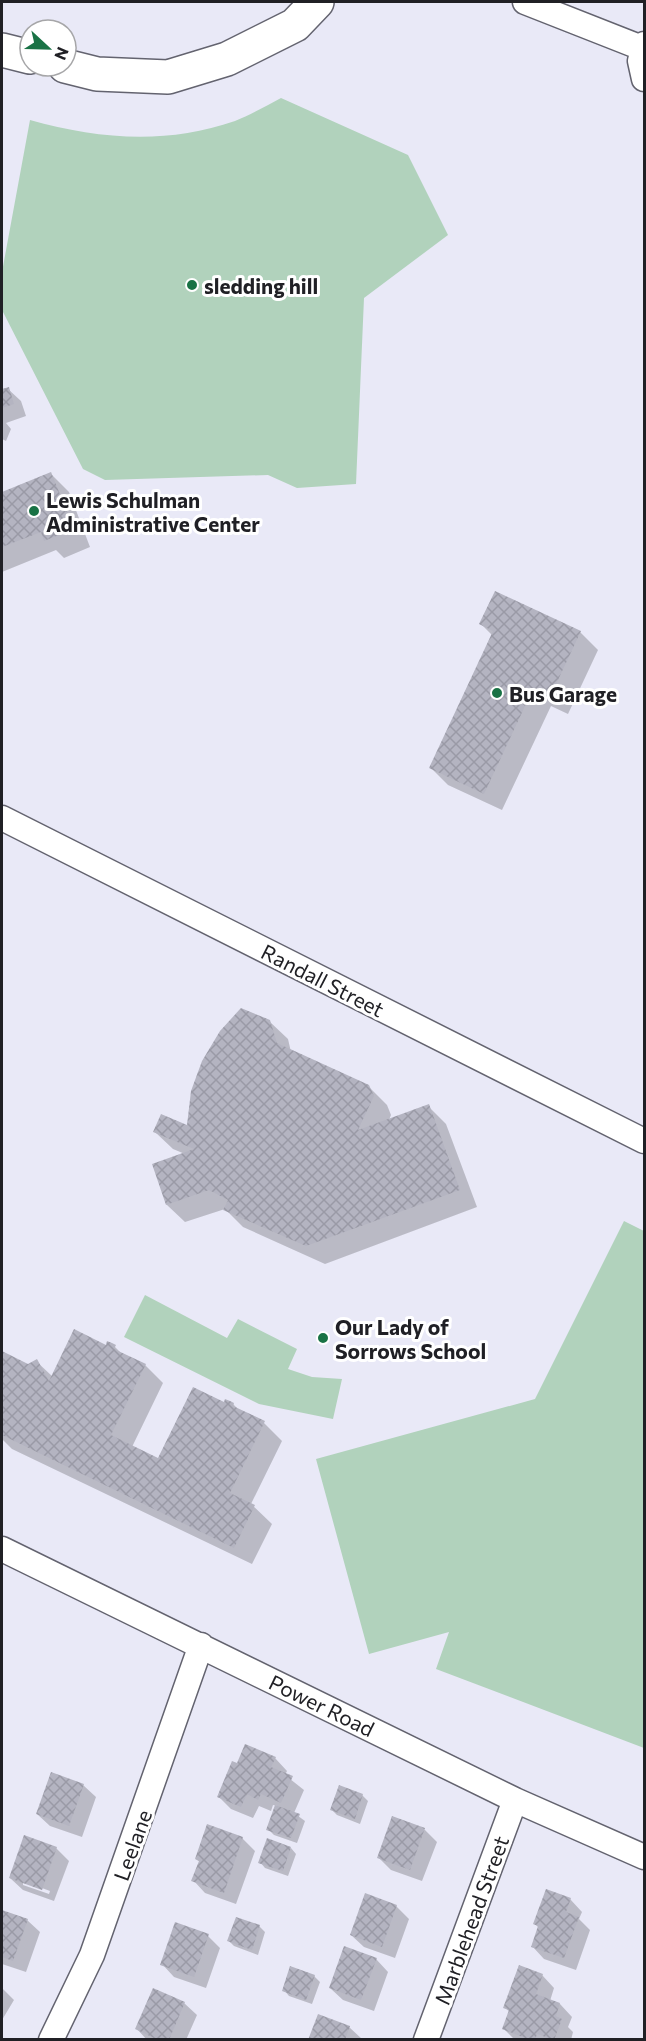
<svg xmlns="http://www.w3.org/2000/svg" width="646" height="2041" font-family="Commissioner,sans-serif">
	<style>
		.green { fill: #b1d2bc }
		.shadow { fill: #0003; fill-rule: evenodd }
		.building { fill: url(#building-cross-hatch) }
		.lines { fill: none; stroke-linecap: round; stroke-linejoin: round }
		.street-casing { stroke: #63636f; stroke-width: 27 }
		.secondary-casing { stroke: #63636f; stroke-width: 36 }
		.street { stroke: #fff; stroke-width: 24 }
		.secondary { stroke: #fff; stroke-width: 33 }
		.poi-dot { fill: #197245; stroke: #fff; stroke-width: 2 }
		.labels { text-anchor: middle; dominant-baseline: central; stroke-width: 6; stroke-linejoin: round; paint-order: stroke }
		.poi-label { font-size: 21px; font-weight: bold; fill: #202025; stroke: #fff; text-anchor: start }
		.street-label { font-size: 21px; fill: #202025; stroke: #fff }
	</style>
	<defs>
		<pattern id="building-cross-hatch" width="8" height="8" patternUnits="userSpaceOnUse" patternTransform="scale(1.5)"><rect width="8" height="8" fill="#b4b4c1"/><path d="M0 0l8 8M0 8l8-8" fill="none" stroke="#9a9aa6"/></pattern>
	</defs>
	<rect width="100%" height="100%" fill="#e9e9f7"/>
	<path class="green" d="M281,98L408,155L448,235L364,298L356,484L297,488L268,475L105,480L83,469L2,310V272L30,120C98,139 166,145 235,121C250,115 266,106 281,98Z
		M624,1221L644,1231V1748L436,1669L449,1632L369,1654L316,1459L535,1399Z
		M145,1295L227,1338L238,1319L297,1349L288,1369L312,1377L342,1379L333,1419L259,1404L124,1337Z"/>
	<path class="shadow" d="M8,389L21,401L26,416L6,423L11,429L6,441L2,439V391Z
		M51,474L69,492L90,547L64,558L56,550L2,572V493Z
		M481,624L580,632L598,650L568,714L551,706L502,810L448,785L431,768L492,635Z
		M269,1021L288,1039L291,1052L368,1086L387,1105L391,1115L389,1120L428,1106L446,1124L477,1207L325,1264L243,1227L225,1209L185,1222L167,1205L153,1165L185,1154L173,1149L155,1132L188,1127Z
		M107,1347H115L123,1355L145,1365L163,1383L132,1447L159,1460L224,1404H233L240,1411L264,1423L282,1441L251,1504L272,1524L252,1564L12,1449L2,1439V1353L28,1366L36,1361L53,1377Z
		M275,1758L287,1771L285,1775L304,1790L294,1813L305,1821L297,1843L274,1835L268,1829L277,1806L273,1805L271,1811L259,1806L253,1818L231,1809L218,1796L238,1765Z
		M83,1785L96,1797L82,1837L50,1826L37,1814Z
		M362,1795L368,1801L360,1824L337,1815L331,1809Z
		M393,1818L425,1830L437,1842L422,1881L391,1870L379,1858Z
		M242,1838L255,1851L236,1904L205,1893L193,1880L200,1862L196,1859Z
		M56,1848L69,1861L54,1901L23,1890L10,1878ZM23,1881L50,1891L49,1894L23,1885Z
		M291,1848L296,1854L288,1876L265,1868L260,1862Z
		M570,1899L582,1912L579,1919L590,1930L576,1970L544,1959L532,1946L539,1928L535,1924Z
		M396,1906L409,1919L395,1958L364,1947L351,1935Z
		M2,1911L27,1920L40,1932L26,1972L2,1964Z
		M259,1926L265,1932L258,1955L234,1946L228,1940Z
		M208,1936L220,1948L206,1988L174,1977L162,1964Z
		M376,1959L388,1972L374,2011L343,2000L330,1988Z
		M542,1975L554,1988L550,2001L560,2004L572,2017L568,2027L573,2032L571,2040H515L504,2029L510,2012L505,2008Z
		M314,1976L320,1982L312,2004L289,1996L284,1990Z
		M2,1988L14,2000L2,2020Z
		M184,2003L197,2015L186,2040H147L137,2029Z
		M349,2027L362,2039L310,2040Z"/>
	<path class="building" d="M9,387L14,404L2,408V389Z
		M51,472L74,529L44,541L41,532L2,547V492Z
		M495,591L581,631L550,697L533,689L484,794L429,768L493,631L479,624Z
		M241,1008L270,1020L277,1043L369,1085L374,1096L358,1130L429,1104L460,1190L306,1246L223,1210L228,1200L209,1190L166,1205L152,1164L194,1149L153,1132L161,1114L187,1125L191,1091L202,1061L220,1031Z
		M74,1329L106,1345L107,1341L112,1343L116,1345L114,1349L146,1364L111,1435L158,1458L193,1387L224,1402L225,1399L230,1401L234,1403L233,1406L265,1421L230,1493L255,1505L234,1548L2,1435V1351L28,1364L37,1359L49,1381Z
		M245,1744L276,1757L271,1767L293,1776L281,1803L261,1794L258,1800L247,1794L241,1807L217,1797L232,1761L237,1763Z
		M51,1772L84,1784L69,1826L36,1814Z
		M339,1785L363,1794L355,1819L330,1810Z
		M275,1805L300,1814L291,1838L266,1830Z
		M392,1816L425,1828L410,1870L377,1858Z
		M207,1824L243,1837L224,1893L191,1881L199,1861L195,1859Z
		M24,1835L57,1847L42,1890L9,1878Z
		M267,1838L291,1847L283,1871L258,1863Z
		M546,1889L571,1898L566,1912L579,1917L564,1958L531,1947L538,1926L533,1924Z
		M365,1893L397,1905L382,1947L350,1935Z
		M2,1910L28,1919L13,1961L2,1957Z
		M236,1917L260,1925L252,1950L227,1941Z
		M175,1922L209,1934L194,1977L160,1965Z
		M344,1946L377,1958L361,2000L329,1988Z
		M519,1965L543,1974L536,1994L560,2003L556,2016L562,2019L554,2040L537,2034L535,2040H530L502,2029L509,2010L503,2008Z
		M290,1966L315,1975L306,2000L282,1991Z
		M153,1988L185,2002L169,2040H158L135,2029Z
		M318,2014L350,2026L345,2040H308Z"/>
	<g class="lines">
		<g class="street-casing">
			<path id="street" d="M525,2L642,48
				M644,44L640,61L644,79
				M2,818L644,1141
				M2,1549L515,1800L644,1857
				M51,2040L92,1955L201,1645
				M426,2040L515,1800"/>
		</g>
		<g class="secondary-casing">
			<path id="secondary" d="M2,50L30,57
				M65,66L97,74L168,77L227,59L295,25L317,2"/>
		</g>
		<use href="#street" class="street"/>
		<use href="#secondary" class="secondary"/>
	</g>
	<g class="poi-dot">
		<circle cx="192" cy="285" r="6"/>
		<circle cx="34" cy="511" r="6"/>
		<circle cx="497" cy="693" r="6"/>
		<circle cx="323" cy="1338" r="6"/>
	</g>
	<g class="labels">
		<g class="poi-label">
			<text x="204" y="285">sledding hill</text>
			<text x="46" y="499">Lewis Schulman<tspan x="46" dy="24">Administrative Center</tspan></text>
			<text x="509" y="693">Bus Garage</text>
			<text x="335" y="1326">Our Lady of<tspan x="335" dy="24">Sorrows School</tspan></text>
		</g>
		<g class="street-label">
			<text transform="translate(323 980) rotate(27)">Randall Street</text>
			<text transform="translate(322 1705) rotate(26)">Power Road</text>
			<text transform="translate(132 1845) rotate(-70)">Leelane</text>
			<text transform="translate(471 1920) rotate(-70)">Marblehead Street</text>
		</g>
	</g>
	<rect width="646" height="2041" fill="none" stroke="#202025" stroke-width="6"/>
	<g transform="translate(48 48) rotate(112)"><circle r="28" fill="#ffffff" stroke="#a6a6a8" stroke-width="1.5"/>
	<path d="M0-4.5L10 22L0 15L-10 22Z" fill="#197245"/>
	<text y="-9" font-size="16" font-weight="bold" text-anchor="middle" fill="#202025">N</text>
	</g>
</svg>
